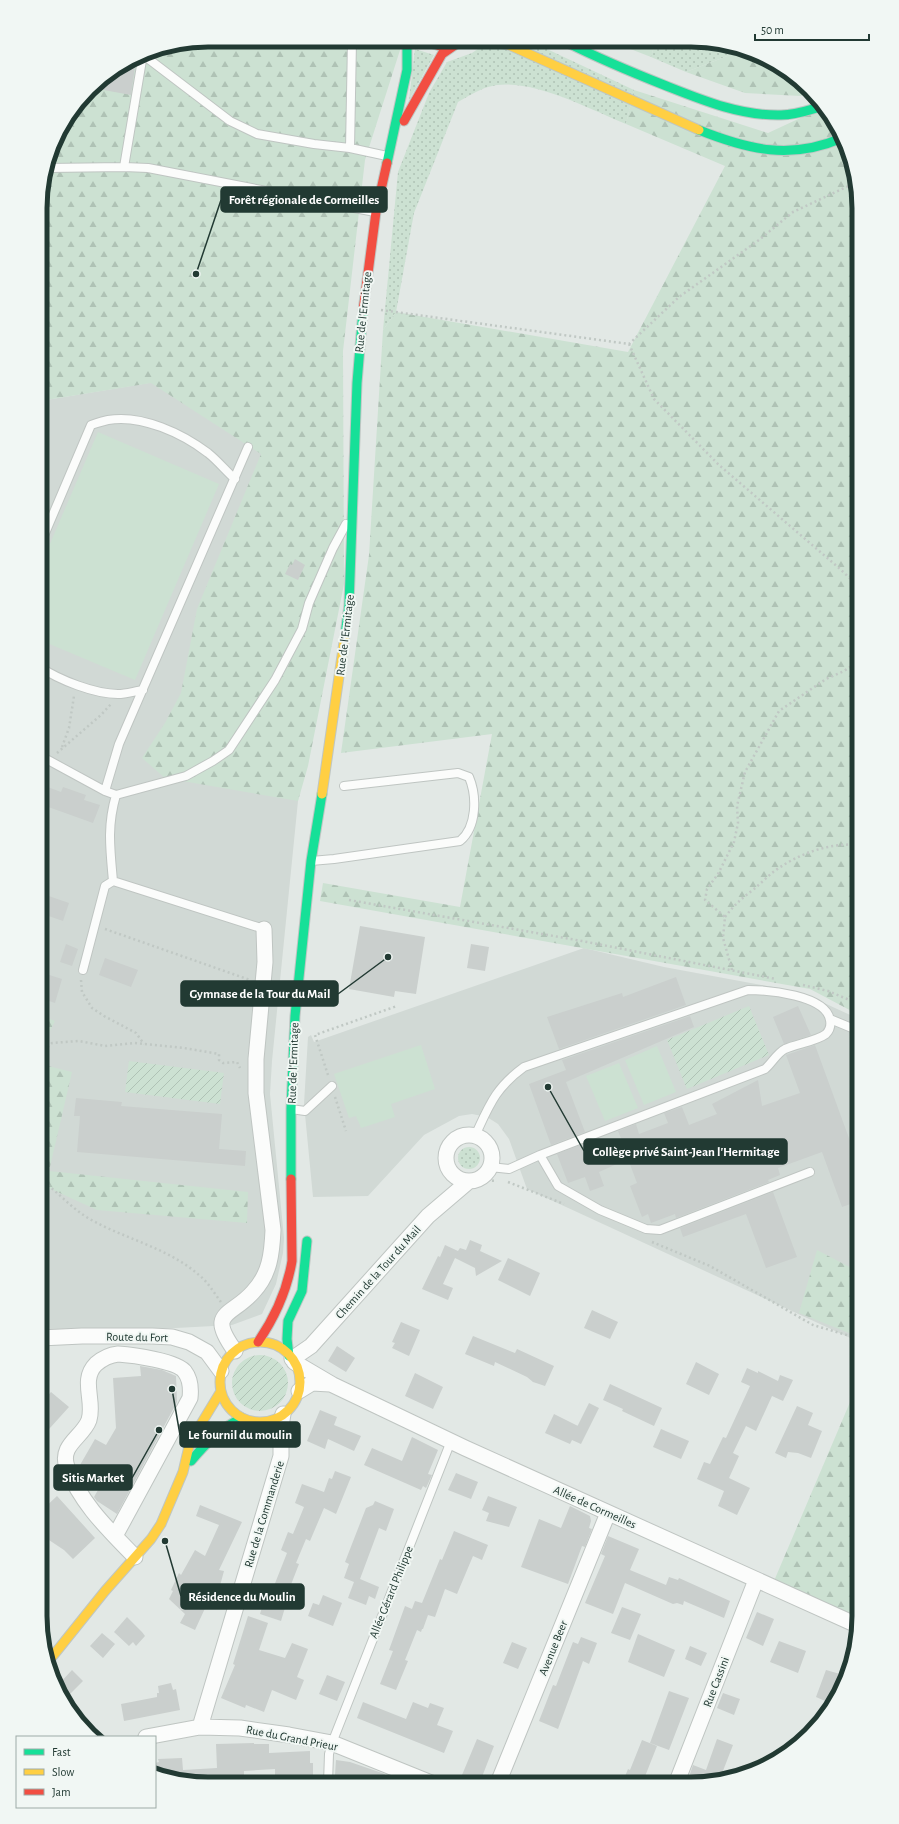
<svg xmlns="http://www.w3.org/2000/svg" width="899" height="1824" font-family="'Alegreya Sans',sans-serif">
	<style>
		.built { fill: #d1d9d5 }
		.grass { fill: url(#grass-dots) }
		.forest { fill: url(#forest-firs) }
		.garden { fill: url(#garden-furrows) }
		.pitch { fill: #cce1d2 }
		.building { fill: #cacfcd }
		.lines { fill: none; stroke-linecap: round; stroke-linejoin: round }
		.lane-casing { stroke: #bfc5c2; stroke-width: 10 }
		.street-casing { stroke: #bfc5c2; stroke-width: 17 }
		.fast-casing { stroke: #bfc6c3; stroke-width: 11 }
		.slow-casing { stroke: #bfc6c3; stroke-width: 11 }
		.jam-casing { stroke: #bfc6c3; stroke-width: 11 }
		.path { stroke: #c0c8c4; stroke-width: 2.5; stroke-dasharray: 2 3; stroke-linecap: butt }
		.lane { stroke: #fbfcfb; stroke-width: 8 }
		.street { stroke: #fbfcfb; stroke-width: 15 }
		.fast { stroke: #16e098; stroke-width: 9 }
		.slow { stroke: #ffcf43; stroke-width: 9 }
		.jam { stroke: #f24e42; stroke-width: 9 }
		.labels { text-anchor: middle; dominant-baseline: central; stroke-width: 4; stroke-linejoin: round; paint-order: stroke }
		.street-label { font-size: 12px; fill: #223a33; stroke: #f1f7f4 }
		.rim { fill: none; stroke: #223a33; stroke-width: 5 }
		.leader { fill: none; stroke: #223a33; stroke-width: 1.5 }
		.callout-dot { fill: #223a33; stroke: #f1f7f4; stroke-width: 1.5 }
		.callout { fill: #223a33; stroke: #223a33; stroke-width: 1.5 }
		.callout-label { font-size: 13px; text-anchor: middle; font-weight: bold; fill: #fff }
	</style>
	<defs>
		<pattern id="grass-dots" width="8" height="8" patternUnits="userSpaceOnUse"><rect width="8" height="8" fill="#cce1d2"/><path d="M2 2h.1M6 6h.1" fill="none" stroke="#afc2b5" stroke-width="1.8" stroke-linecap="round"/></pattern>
		<pattern id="forest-firs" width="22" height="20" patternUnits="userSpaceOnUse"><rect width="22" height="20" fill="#cce1d2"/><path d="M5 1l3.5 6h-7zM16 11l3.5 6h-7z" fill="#afc2b5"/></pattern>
		<pattern id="garden-furrows" width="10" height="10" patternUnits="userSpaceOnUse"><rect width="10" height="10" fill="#cce1d2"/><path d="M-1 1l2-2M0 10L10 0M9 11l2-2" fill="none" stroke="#afc2b5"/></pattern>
	</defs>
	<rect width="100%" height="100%" fill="#e2e8e5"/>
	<path class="built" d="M343,351L272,1061L270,1094L284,1238L283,1253L276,1284L262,1314L232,1325L176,1328L40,1329V401Z
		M584,948L664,967L800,992L859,1019V1342L527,1189L509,1139L498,1124L487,1117L472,1114L459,1116L424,1135L368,1196L313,1197L304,1104L308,1037L311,1035L314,1042Z"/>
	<path class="grass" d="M488,42H532L634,90L626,124C589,109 527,75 488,87C478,90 467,97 458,102L414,213L396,312L383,330L398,172L429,93L447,62L472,53Z
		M655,43H724L743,50L686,72L651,57Z
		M415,49L434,55L409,100Z
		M458 1158a11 11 0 1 1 22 0a11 11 0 1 1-22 0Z"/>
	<path class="forest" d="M208,40L398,41L401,47L365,160L343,351L344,584L308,766L298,801L165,778L142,758L165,723L181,693L197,609L261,454L151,383L40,401V197L57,133L97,82L144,53Z
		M615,43H655L651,57Z
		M743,50C768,58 792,71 809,90L801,96L745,93L686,72Z
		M634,90L768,133L824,107C849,136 853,172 859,208V1015L810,989L320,901L323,883L460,907L492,734L341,753L369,555L383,330L396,312L628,352L725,166L626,124Z
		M40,1015L55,1021L40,1051Z
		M40,1064L72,1072L49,1171L248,1192L247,1223L97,1210L40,1184Z
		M817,1250L859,1272V1337L799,1313Z
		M859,1381V1617L774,1581Z"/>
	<path class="garden" d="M749,1006L769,1055L687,1089L667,1040Z
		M129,1061L224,1073L220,1104L125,1092Z
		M232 1383a28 28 0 1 1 56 0a28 28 0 1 1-56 0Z"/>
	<path class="pitch" d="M98,432L219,484L135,680L40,640V567Z
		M421,1045L435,1089L391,1104L395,1117L361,1128L356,1116L349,1118L334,1074Z
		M657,1046L676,1092L644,1105L625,1060Z
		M619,1063L638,1108L605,1121L586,1076Z
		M40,1184H42L43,1322H40Z"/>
	<path class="building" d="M124,65L135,67L131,95L98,89L100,80Z
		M295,559L305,565L298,580L285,574L290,564L292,565Z
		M45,786L61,792L63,787L86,795L84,800L100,805L93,823L40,804Z
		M40,893L69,903L63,921L40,913Z
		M360,926L425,937L416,994L395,991L394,997L349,989Z
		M66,944L78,949L72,966L60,962Z
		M471,944L489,947L485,971L467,968Z
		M105,958L138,970L131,987L99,975Z
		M40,972L62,979L55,1003L40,998Z
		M676,977L686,1005L559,1049L547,1017L622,993L623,997Z
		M798,1006L811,1035L784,1044L773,1017Z
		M690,1016L694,1027L566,1082L585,1132L551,1145L529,1084L566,1070L562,1060Z
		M815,1045L850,1141L859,1138V1201L842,1207L822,1152L778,1168L780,1175L768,1180L769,1182L676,1218L675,1214L651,1223L648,1214L642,1217L630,1186L637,1183L628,1159L599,1172L604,1186L590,1191L585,1177L568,1183L557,1154L588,1142L595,1159L625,1148L618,1131L636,1124L639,1134L668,1123L664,1113L682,1107L689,1125L717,1114L712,1104L758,1080L762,1106L800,1093L786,1055Z
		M76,1098L122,1102L121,1106L222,1114L219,1149L246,1151L245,1166L77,1152L80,1116H74Z
		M773,1192L797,1257L766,1268L746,1214L683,1237L680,1228Z
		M470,1240L482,1245L480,1251L502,1261L476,1276L475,1268L455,1258L443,1284L453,1288L448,1300L422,1289L438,1256L440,1257L445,1245L458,1251L460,1248L466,1250Z
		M508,1258L540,1273L530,1296L498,1280Z
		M592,1310L618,1322L610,1339L584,1328Z
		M401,1322L420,1330L409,1356L392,1348L395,1343L392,1342Z
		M473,1336L515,1353L517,1349L554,1366L545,1386L533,1382L527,1377L495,1362L494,1366L465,1354Z
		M337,1346L355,1358L346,1372L328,1361Z
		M696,1362L719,1374L709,1395L686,1384Z
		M140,1366L162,1370L176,1376L177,1402L117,1514L97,1501L94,1497L102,1483L94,1481L97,1475L80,1465L95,1439L106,1445L116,1428L113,1378L141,1376Z
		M747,1368L758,1373V1371L778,1381L780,1375L793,1380L783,1401L772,1396L756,1431L746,1426L733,1453L739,1456L729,1478L750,1488L737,1515L718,1506L724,1491L697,1479L704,1462L710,1464L723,1437L726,1438L750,1386L741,1382Z
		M415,1373L443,1387L433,1409L405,1396Z
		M610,1384L662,1408L654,1426L622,1411L623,1409L603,1400Z
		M51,1392L69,1407L40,1439V1404Z
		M589,1403L599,1408L581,1444L572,1440L570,1444L545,1433L554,1414L578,1426L574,1433Z
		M797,1406L813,1413L808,1425L822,1431L811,1458L798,1453L788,1452L786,1458L775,1453Z
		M320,1410L337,1417L334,1425L361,1436L354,1451L328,1439L325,1449L307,1441Z
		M661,1429L689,1441L681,1459L653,1447Z
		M412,1437L438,1450L428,1474L432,1475L426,1488L423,1486L421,1490L364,1465L372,1448L402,1461Z
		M335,1471L351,1477L336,1514L324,1508L310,1541L306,1539L296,1563L299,1564L285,1600L287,1601L281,1621L260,1614L266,1594L270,1596L287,1553L281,1550L288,1532L293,1534L304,1507L295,1503L302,1484L324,1492L329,1478L332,1479Z
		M456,1473L478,1482L471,1499L448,1490Z
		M57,1496L95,1538L73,1559L64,1550L43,1536L48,1532L40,1523V1512Z
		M488,1496L517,1507L509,1527L486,1521L489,1513L482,1510Z
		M375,1501L394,1509L386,1531L379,1528L360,1579L379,1587L375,1599L369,1596L366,1605L348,1598L354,1582L344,1578L349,1564L345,1562L366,1508L373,1505Z
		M200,1505L242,1522L219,1570L224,1571L218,1593L213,1591L195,1630L180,1623L185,1614L169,1599L173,1591L171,1590L179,1573L181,1575L195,1550L205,1556L219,1525L196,1516Z
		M570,1506L590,1516L591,1521L589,1528L592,1529L585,1547L582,1546L568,1584L521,1567L539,1519L561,1528Z
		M454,1531L488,1545L482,1560L473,1556L457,1594L445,1589L435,1617L428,1615L423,1629H422L421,1632L417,1630L405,1660L408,1661L396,1690L380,1684L393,1651L389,1650L405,1606L412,1609L415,1601L422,1603L440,1559L442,1560Z
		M608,1536L639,1549L630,1570L666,1585L669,1577L678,1580L679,1578L730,1601L724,1618L684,1601L683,1605L677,1603L673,1604L625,1583L613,1614L585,1603L605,1556L601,1554Z
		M323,1595L342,1603L333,1626L308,1616L313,1603L319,1605Z
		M622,1607L641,1614L630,1640L611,1633Z
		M757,1612L774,1619L763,1646L746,1638Z
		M248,1616L268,1623L259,1650L285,1658L292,1643L308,1649L297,1677L304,1680L296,1700L272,1690L264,1712L246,1705L245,1708L221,1698L235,1665L233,1664Z
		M127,1617L142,1632L145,1636L136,1646L133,1642L129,1646L114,1632Z
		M102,1633L115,1644L103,1658L90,1646Z
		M638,1634L675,1650L664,1677L628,1662Z
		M581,1637L597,1643L589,1664L583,1661L558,1729L539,1721L553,1685L556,1686L573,1642L578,1644Z
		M779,1641L806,1651L798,1673L770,1662Z
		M512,1642L527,1648L518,1669L503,1663Z
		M690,1646L707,1653L701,1666L685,1659Z
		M72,1670L83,1681L70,1694L59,1684Z
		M826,1670L847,1676L832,1704L816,1697Z
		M327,1675L345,1682L337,1701L319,1694Z
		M171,1683L173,1690L176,1689L180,1710L124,1721L121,1704L157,1697V1693H159L158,1686Z
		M669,1691L689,1698L669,1750L650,1743Z
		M723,1693L740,1699L734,1715L717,1708Z
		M363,1702L406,1719L413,1702L428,1708L430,1703L444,1708L437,1725L453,1731L444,1753L357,1718Z
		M477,1739L494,1746L480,1782L462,1775Z
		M717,1739L733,1745L721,1776L727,1778L701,1782L689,1777L693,1765L706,1770Z
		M642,1740L657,1746L642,1784H622L628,1769L630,1770Z
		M254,1743V1744H269V1753L310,1751V1763H313V1775L275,1776V1769L244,1771V1783H186L155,1774V1763L159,1762L158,1759L182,1758L183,1770L217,1768L216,1744Z
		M336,1760L350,1762L385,1774L384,1776H373L371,1783H356L360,1775H335Z"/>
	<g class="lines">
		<g class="lane-casing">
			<path id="lane" d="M352,41L350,148L387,156
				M142,54L230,121L257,134L314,144L350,148
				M124,167L143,54
				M48,168L124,167L148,168L375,212
				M40,545L91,425C97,423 103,421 108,420C142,414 183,434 208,453C218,461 226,471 235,479
				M40,667C59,680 95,694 118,694C126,694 135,691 143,690
				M40,759L48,760L105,791L116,795L186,776L213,761L229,750L275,680L302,629L309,603L333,548L346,524
				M105,791L119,744L248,447
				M311,861L334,859L460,841C477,827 477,796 469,777L458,773L344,786
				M113,881C110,848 107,826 116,795
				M83,970L105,886L113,881L264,929
				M830,1019L859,1031
				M291,1109L305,1111L332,1086
				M475,1136C489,1106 495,1088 524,1067L748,990C768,990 826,995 830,1020C831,1025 830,1030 826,1034C817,1041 796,1044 785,1049C777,1053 772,1063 765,1069L540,1155L509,1169L490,1167
				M540,1155L558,1186L600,1210L646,1229L660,1230L810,1172
				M328,1783L329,1754L332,1743L451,1441"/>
		</g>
		<g class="street-casing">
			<path id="street" d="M446 1158a23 23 0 1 1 46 0a23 23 0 1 1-46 0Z
				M40,1338L82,1336H152L172,1337L189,1342L207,1352L221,1371
				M235,1351C206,1311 231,1317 253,1292C270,1274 272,1253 273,1230L256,1093V1059L265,962L264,929
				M292,1359L311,1346L428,1216L469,1181
				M294,1362L333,1385L465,1448L859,1626
				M299,1391L312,1383L330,1384
				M115,1536L190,1398C191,1389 191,1380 185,1372C178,1361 132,1355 118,1354C109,1355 103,1358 96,1364C80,1380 95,1401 89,1420C83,1437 59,1445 67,1467C81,1504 109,1530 135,1557
				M200,1727L281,1456V1426L283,1414
				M146,1737L200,1727L240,1728L289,1735L332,1743L431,1783
				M498,1783L608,1513
				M676,1784L756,1580"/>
		</g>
		<g class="fast-casing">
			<path id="fast" d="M566,42C598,58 631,72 664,85C702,100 740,116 781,115C796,115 809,110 823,106
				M699,130C749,150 791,160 842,138
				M387,163L407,70V41
				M345,635L349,605L357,383L363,311
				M291,1179V1109L295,1016L311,861L322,794
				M289,1356L287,1339L288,1321L302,1291L307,1241
				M191,1461C206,1443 221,1428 242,1418"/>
		</g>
		<g class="slow-casing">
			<path id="slow" d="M494,42L509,45L699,130
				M322,794L345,635
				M220 1382a40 40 0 1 1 80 0a40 40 0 1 1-80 0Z
				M48,1662L105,1591L151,1539L161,1524L183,1472L190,1442L221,1391"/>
		</g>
		<g class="jam-casing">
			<path id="jam" d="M425,41L440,46L460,43
				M404,121L442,54L455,45
				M363,311L376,212L387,163
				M258,1342C275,1317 287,1291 292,1261L291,1179"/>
		</g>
		<path class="path" d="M381,310L629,344L679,297L759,240L793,212L855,183
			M629,344L654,399L719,465L839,568L859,587
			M62,747L69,728L74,696
			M57,753L101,715L111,704
			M349,900L582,941L776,979
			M725,917C736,903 740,900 754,889C760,884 766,878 772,873C795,855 829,842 859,845
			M105,929L250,980
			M732,970L723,938L725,917L705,900L707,889L718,874L734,842L738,823L737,806L745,772L779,711L826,679L844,671L859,661
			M81,980L82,992L92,1008L104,1016L136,1033L144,1044
			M803,985L828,991L859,1004
			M40,1054L52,1043L79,1041L105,1046L135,1043L184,1048L219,1054V1060L223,1063L237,1062L240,1068
			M328,1075L315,1035L397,1006
			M335,1097L346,1131
			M40,1179C57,1191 70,1207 88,1218C124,1239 167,1247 199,1275C208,1282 214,1293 221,1302
			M482,1180L497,1181
			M508,1182L564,1204
			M652,1242L710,1266L813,1325L850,1336L859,1334"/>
		<use href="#lane" class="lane"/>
		<use href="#street" class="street"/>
		<use href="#fast" class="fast"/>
		<use href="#slow" class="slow"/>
		<use href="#jam" class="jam"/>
	</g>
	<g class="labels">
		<g class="street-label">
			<text transform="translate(363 312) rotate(-84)">Rue de l'Ermitage</text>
			<text transform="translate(345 635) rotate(-83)">Rue de l'Ermitage</text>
			<text transform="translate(293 1063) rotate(-88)">Rue de l'Ermitage</text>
			<text transform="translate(378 1272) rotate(-48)">Chemin de la Tour du Mail</text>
			<text transform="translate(137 1337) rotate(1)">Route du Fort</text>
			<text transform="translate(595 1507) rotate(24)">Allée de Cormeilles</text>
			<text transform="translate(264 1514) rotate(-73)">Rue de la Commanderie</text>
			<text transform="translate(391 1592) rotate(-68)">Allée Gérard Philippe</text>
			<text transform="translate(553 1648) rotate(-68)">Avenue Beer</text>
			<text transform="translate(716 1682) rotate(-69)">Rue Cassini</text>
			<text transform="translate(292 1738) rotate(11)">Rue du Grand Prieur</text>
		</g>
	</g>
	<path d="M0 0H899V1824H0ZM208 47H691A161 161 0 0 1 852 208V1616A161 161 0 0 1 691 1777H208A161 161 0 0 1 47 1616V208A161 161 0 0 1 208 47Z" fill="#f1f7f4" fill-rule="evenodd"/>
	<path class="rim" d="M208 47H691A161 161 0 0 1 852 208V1616A161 161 0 0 1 691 1777H208A161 161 0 0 1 47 1616V208A161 161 0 0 1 208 47Z"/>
	<path class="leader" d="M196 274L221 200M388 957L338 994M548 1087L584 1151M172 1389L180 1435M159 1430L132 1478M165 1541L181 1596"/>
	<g class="callout-dot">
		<circle cx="196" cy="274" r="4"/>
		<circle cx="388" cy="957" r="4"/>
		<circle cx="548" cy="1087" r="4"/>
		<circle cx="172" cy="1389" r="4"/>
		<circle cx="159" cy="1430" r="4"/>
		<circle cx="165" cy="1541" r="4"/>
	</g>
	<g class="callout">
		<rect x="221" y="187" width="166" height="25" rx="4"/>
		<rect x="181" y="981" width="157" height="25" rx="4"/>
		<rect x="584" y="1139" width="203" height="25" rx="4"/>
		<rect x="180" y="1422" width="120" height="25" rx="4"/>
		<rect x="54" y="1465" width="78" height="25" rx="4"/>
		<rect x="181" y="1584" width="123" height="25" rx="4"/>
	</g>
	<g class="callout-label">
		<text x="304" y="204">Forêt régionale de Cormeilles</text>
		<text x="260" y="998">Gymnase de la Tour du Mail</text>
		<text x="686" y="1156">Collège privé Saint-Jean l'Hermitage</text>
		<text x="240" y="1439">Le fournil du moulin</text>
		<text x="93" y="1482">Sitis Market</text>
		<text x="242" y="1601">Résidence du Moulin</text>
	</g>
	<rect x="16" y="1736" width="140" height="72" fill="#f1f7f4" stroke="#9eaba7"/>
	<rect x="24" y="1749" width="20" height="6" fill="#16e098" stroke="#9eaba7"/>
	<text x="52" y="1756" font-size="12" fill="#223a33">Fast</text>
	<rect x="24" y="1769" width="20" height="6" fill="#ffcf43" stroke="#9eaba7"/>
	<text x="52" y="1776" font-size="12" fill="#223a33">Slow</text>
	<rect x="24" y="1789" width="20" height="6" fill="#f24e42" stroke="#9eaba7"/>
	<text x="52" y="1796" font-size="12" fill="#223a33">Jam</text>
	<path d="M755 34v6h114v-6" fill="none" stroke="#223a33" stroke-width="2"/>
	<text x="761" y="34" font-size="12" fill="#223a33" stroke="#f1f7f4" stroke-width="3" paint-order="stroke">50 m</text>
</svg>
